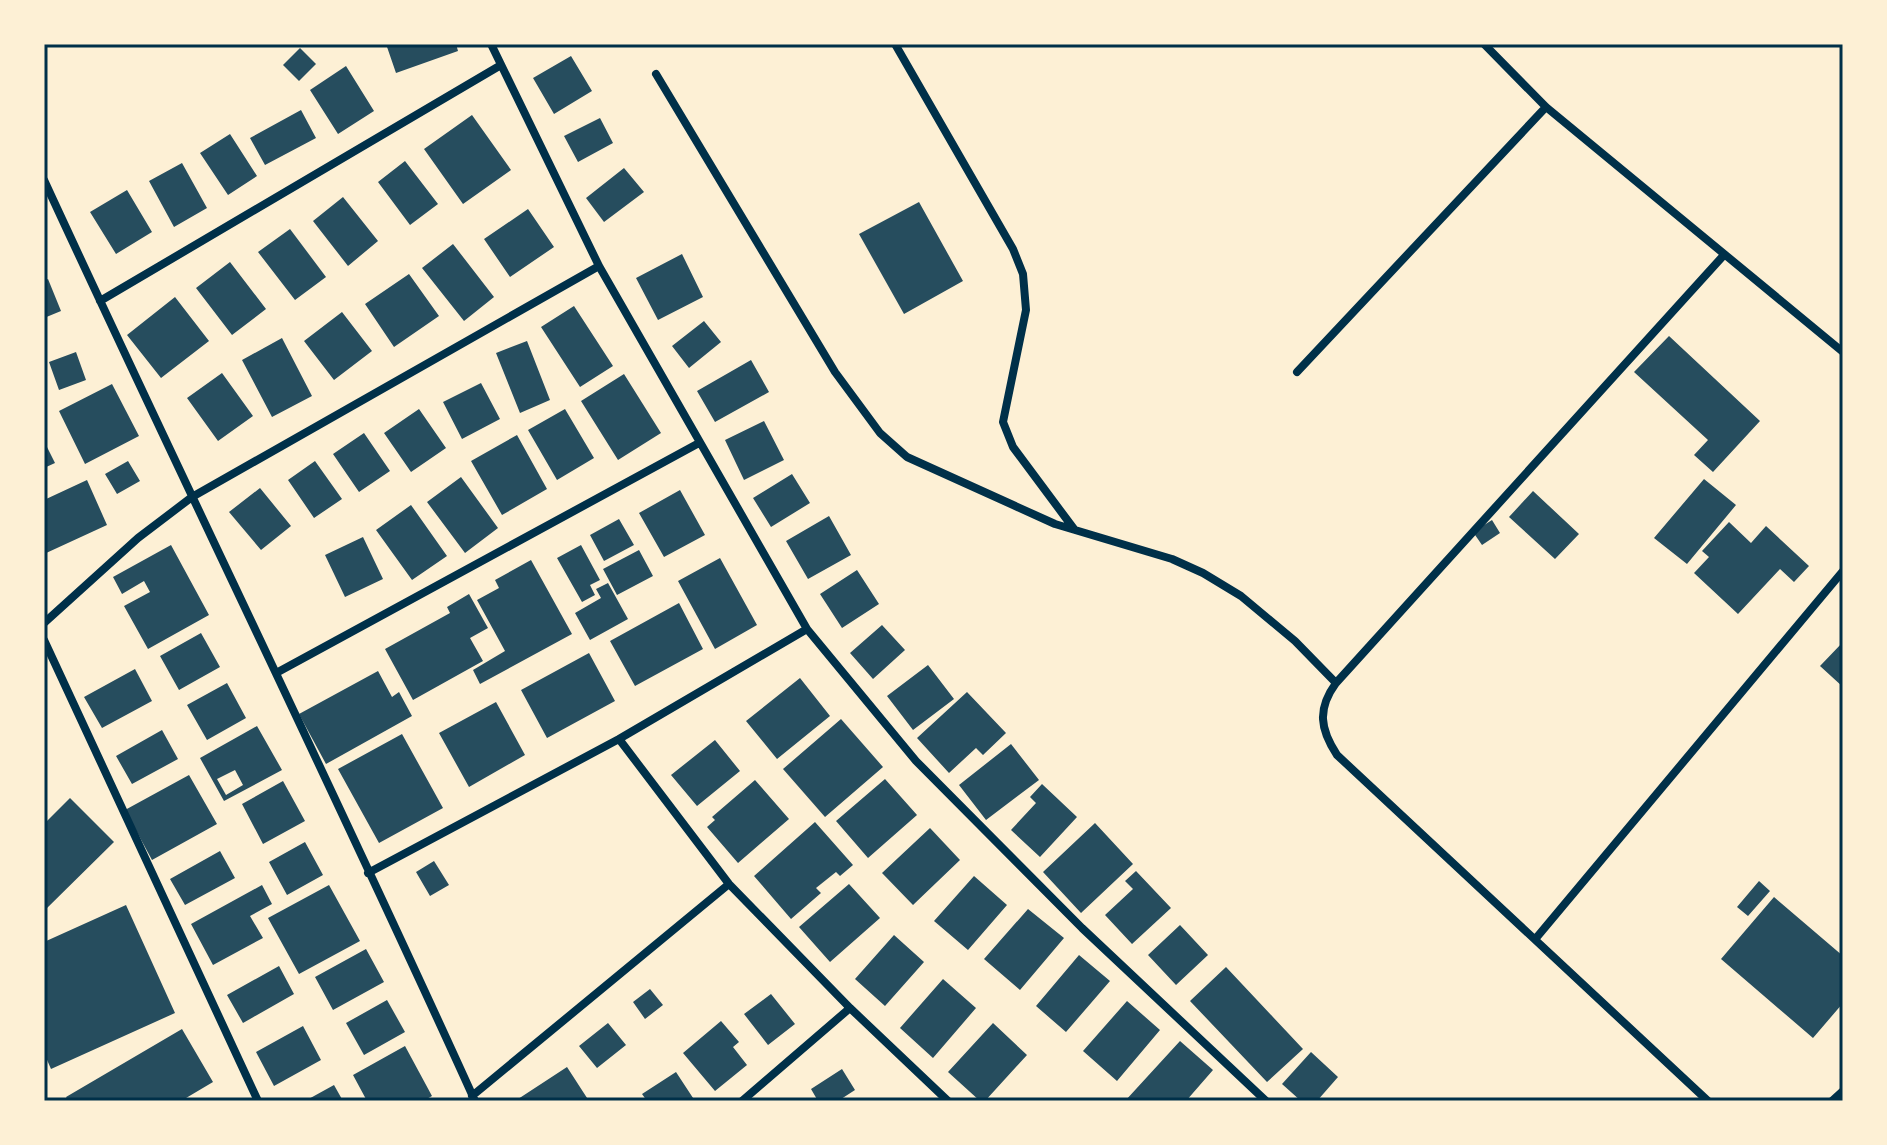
<svg xmlns="http://www.w3.org/2000/svg" width="1887" height="1145" font-family="'Space Grotesk',sans-serif">
	<style>
		.building { fill: #264d5e; fill-rule: evenodd }
		.lines { fill: none; stroke-linecap: round; stroke-linejoin: round }
		.minor { stroke: #003049; stroke-width: 8 }
		.neatline { fill: none; stroke: #003049; stroke-width: 3 }
	</style>
	<rect width="100%" height="100%" fill="#fdf0d5"/>
	<path class="building" d="M386,44H456L458,51L396,73Z
		M300,48L316,64L299,81L283,65Z
		M571,56L592,91L554,114L533,78Z
		M346,66L374,111L338,134L310,90Z
		M301,110L316,138L265,165L250,138Z
		M472,115L511,170L463,204L424,149Z
		M600,118L613,143L578,162L564,136Z
		M230,134L257,176L228,195L200,153Z
		M405,161L438,204L410,225L378,182Z
		M182,163L207,208L174,227L149,181Z
		M624,168L644,192L604,222L586,198Z
		M127,190L152,232L116,254L90,212Z
		M343,197L378,241L348,266L313,221Z
		M919,202L963,281L904,314L859,234Z
		M528,209L554,247L510,277L484,239Z
		M290,229L326,277L295,300L258,252Z
		M453,244L494,297L464,321L422,268Z
		M682,254L703,297L658,320L636,278Z
		M230,262L266,309L232,335L196,288Z
		M409,274L439,316L394,347L365,304Z
		M48,279L61,311L44,318V281Z
		M175,297L209,341L161,378L127,335Z
		M574,306L613,366L580,387L541,327Z
		M342,312L372,351L334,380L304,341Z
		M704,321L721,342L689,368L672,346Z
		M1669,336L1760,421L1713,472L1694,455L1708,440L1634,372Z
		M282,338L312,396L272,417L242,360Z
		M527,341L550,400L520,413L496,353Z
		M76,352L86,380L59,390L49,362Z
		M751,360L769,392L715,422L697,391Z
		M222,373L253,416L218,441L187,398Z
		M624,374L661,433L618,460L581,401Z
		M481,383L500,419L462,439L443,402Z
		M112,384L139,436L85,464L59,411Z
		M419,409L446,448L411,472L384,433Z
		M565,409L594,458L557,480L528,430Z
		M764,421L784,460L744,480L725,440Z
		M364,433L390,471L359,492L333,454Z
		M517,435L547,489L502,515L471,461Z
		M44,441L55,463L44,468Z
		M128,461L140,481L117,494L105,474Z
		M315,461L342,499L314,518L288,480Z
		M792,474L810,503L771,527L753,498Z
		M461,477L498,528L465,553L427,502Z
		M1704,479L1736,505L1687,564L1654,538Z
		M87,480L107,525L44,554V500Z
		M260,488L291,526L261,550L229,512Z
		M680,490L705,535L664,557L639,513Z
		M1533,491L1579,534L1555,559L1509,517Z
		M411,505L447,556L412,580L376,530Z
		M829,516L851,555L808,579L786,541Z
		M619,519L634,545L604,561L590,535Z
		M1492,520L1500,533L1482,545L1473,532Z
		M1729,522L1751,543L1766,526L1809,566L1794,582L1780,569L1738,614L1694,573L1709,557L1702,551Z
		M363,537L383,579L345,597L325,555Z
		M171,545L209,615L148,649L124,606L150,592L144,581L122,594L113,577Z
		M581,545L600,580L590,585L595,595L582,602L557,558Z
		M639,550L653,576L617,595L603,569Z
		M720,558L757,625L715,649L678,581Z
		M531,560L572,634L480,684L473,670L505,651L477,600L499,588L495,580Z
		M857,570L879,604L842,628L820,594Z
		M608,583L628,619L590,640L575,613L601,598L596,589Z
		M469,594L488,628L470,638L483,661L413,700L385,649L450,613L447,607Z
		M679,603L703,649L635,686L610,641Z
		M882,625L905,650L873,679L850,653Z
		M201,633L220,667L179,690L160,656Z
		M1843,642V687L1820,666Z
		M589,653L615,701L547,738L521,690Z
		M928,665L954,699L913,730L887,696Z
		M135,669L152,701L102,728L84,697Z
		M378,671L392,697L399,692L412,716L326,764L299,714Z
		M800,678L830,716L777,759L746,721Z
		M227,683L246,718L207,740L187,705Z
		M967,692L1006,733L983,755L976,748L949,773L917,738Z
		M496,702L525,755L469,787L439,733Z
		M841,719L883,767L825,817L783,769Z
		M257,726L282,770L224,801L200,758ZM235,770L243,785L226,795L217,779Z
		M162,730L178,759L132,784L116,756Z
		M402,734L443,808L379,843L338,769Z
		M715,740L740,771L697,806L671,775Z
		M1011,744L1039,780L986,820L959,785Z
		M189,775L217,824L152,860L125,810Z
		M885,779L917,815L868,858L836,821Z
		M755,780L789,819L738,863L707,827L715,820L712,817Z
		M283,781L305,821L263,844L242,804Z
		M1042,784L1077,817L1040,857L1011,830L1036,803L1030,797Z
		M70,798L114,842L44,911V824Z
		M815,822L853,865L840,876L836,872L816,888L821,893L791,919L754,876Z
		M1095,823L1133,864L1081,913L1043,872Z
		M930,828L960,860L913,905L882,873Z
		M305,842L323,875L287,895L269,862Z
		M220,851L235,878L185,905L170,879Z
		M434,861L449,885L430,896L416,872Z
		M1136,871L1171,908L1132,944L1105,915L1133,889L1125,881Z
		M974,876L1007,905L968,950L934,921Z
		M1759,881L1770,891L1748,916L1737,907Z
		M849,884L880,918L830,962L799,927Z
		M262,885L272,904L250,916L263,938L213,965L191,924Z
		M329,885L360,941L299,974L268,918Z
		M1774,897L1843,956V1003L1813,1038L1721,959Z
		M126,905L175,1013L51,1069L44,1053V942Z
		M1028,909L1064,938L1020,990L984,959Z
		M1180,925L1208,955L1176,985L1148,955Z
		M894,935L924,962L885,1006L855,979Z
		M366,949L384,982L333,1010L315,977Z
		M1079,955L1110,981L1066,1032L1036,1006Z
		M279,966L294,994L243,1023L227,995Z
		M1226,967L1303,1049L1267,1082L1190,1001Z
		M943,979L976,1008L933,1058L900,1028Z
		M650,989L663,1005L645,1019L633,1002Z
		M771,994L795,1024L768,1045L744,1014Z
		M387,1000L405,1032L364,1055L346,1023Z
		M1127,1001L1160,1030L1117,1081L1083,1051Z
		M721,1021L739,1042L733,1047L747,1065L715,1091L683,1053Z
		M608,1023L626,1045L597,1068L579,1046Z
		M993,1023L1027,1055L985,1101H980L948,1072Z
		M303,1026L321,1060L274,1086L256,1052Z
		M182,1029L213,1082L181,1101H68L66,1097Z
		M1180,1041L1213,1070L1186,1101H1125Z
		M405,1046L432,1096L423,1101H367L353,1075Z
		M1311,1052L1338,1077L1317,1101H1301L1282,1084Z
		M567,1067L589,1101H515Z
		M842,1069L855,1090L838,1101H818L811,1089Z
		M676,1072L695,1101H647L642,1094Z
		M334,1085L343,1101H305Z"/>
	<g class="lines">
		<path class="minor" d="M491,44L599,266L807,629L916,761L1082,928L1266,1101
			M895,44L1013,249L1023,274L1026,310L1003,422L1013,447L1074,529
			M1484,44L1546,107L1843,352
			M656,74L835,372L880,433L907,457L1055,524L1172,559L1203,573L1241,596L1295,641L1336,683
			M44,180C186,488 335,792 475,1101
			M100,301L501,65
			M1297,372L1546,107
			M44,623L138,538L192,497L599,266
			M44,640L258,1101
			M278,672L699,443
			M619,739L729,884L850,1008L948,1101
			M368,873L619,739L807,629
			M1537,937L1843,571
			M472,1096L729,884
			M742,1101L850,1008
			M1708,1101L1337,755C1320,729 1317,709 1336,683L1723,256
			M1832,1101L1843,1091"/>
	</g>
	<rect width="1887" height="1145" fill="none" stroke="#fdf0d5" stroke-width="92"/>
	<rect x="46" y="46" width="1795" height="1053" class="neatline"/>
</svg>
